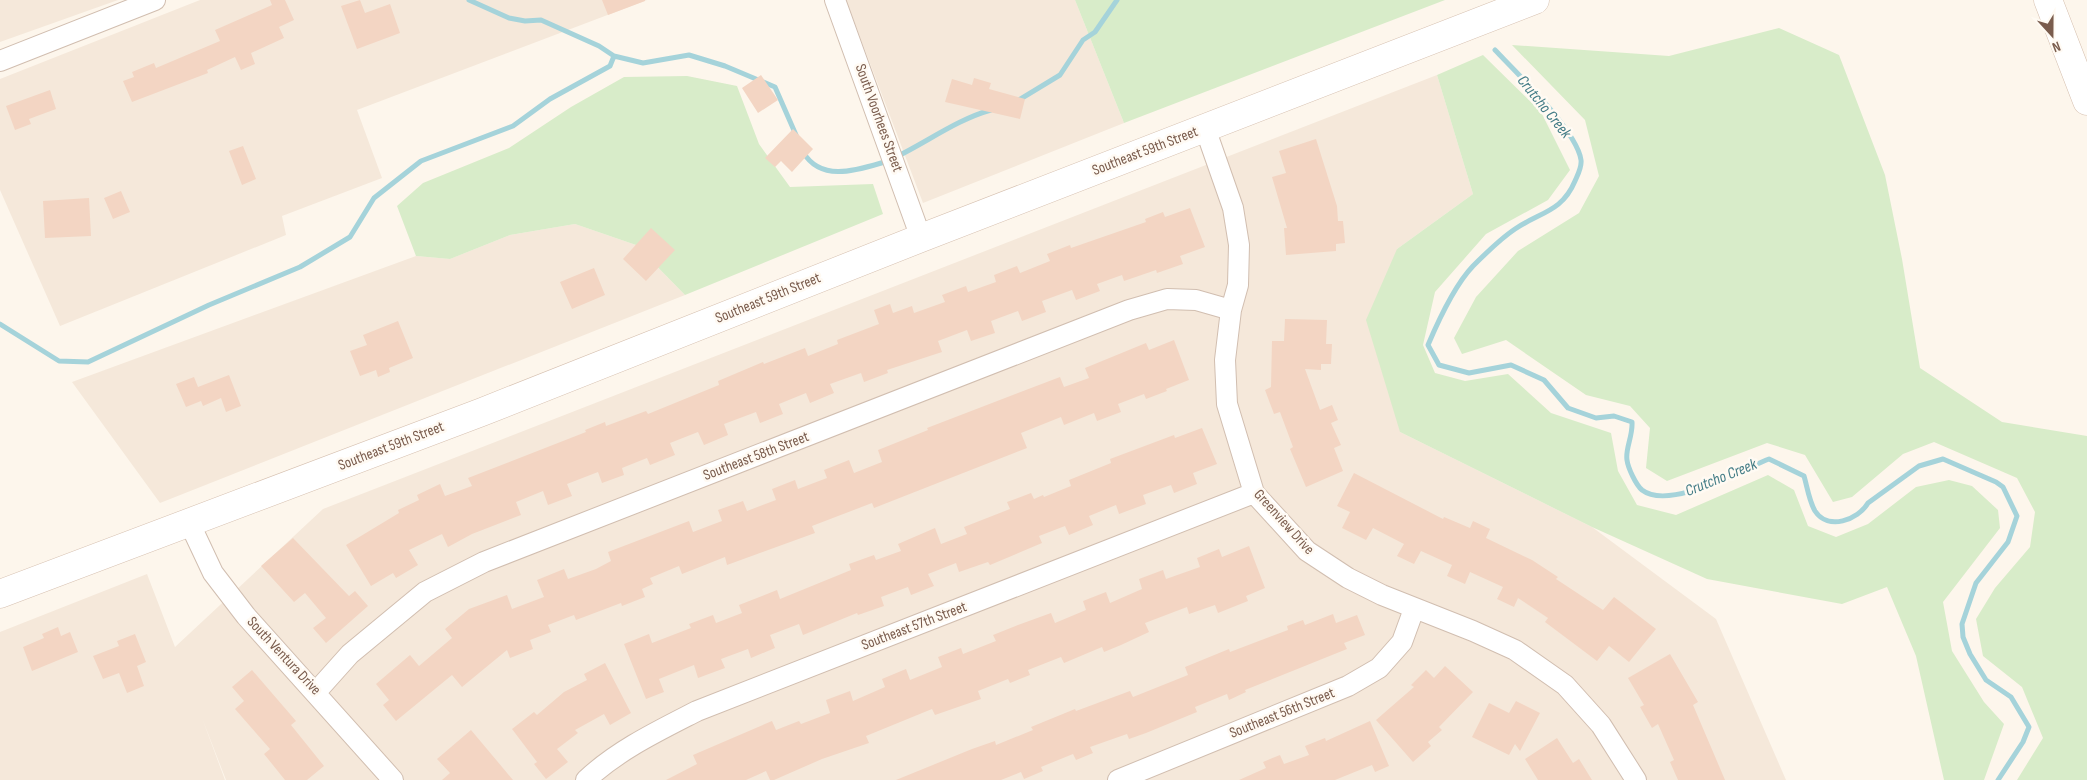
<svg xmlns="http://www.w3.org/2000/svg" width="2087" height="780" font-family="'Sofia Sans Condensed',sans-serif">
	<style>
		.residential { fill: #f5e8da }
		.green { fill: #d8ecc9 }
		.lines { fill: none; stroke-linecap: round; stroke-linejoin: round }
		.stream { stroke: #a5d3da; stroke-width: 5 }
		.building { fill: #f3d5c3 }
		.minor-casing { stroke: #d1beb0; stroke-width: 22 }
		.secondary-casing { stroke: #d6c0b0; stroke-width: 29 }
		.minor { stroke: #fff; stroke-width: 20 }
		.secondary { stroke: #fff; stroke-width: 28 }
		.labels { text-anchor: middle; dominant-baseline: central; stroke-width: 5; stroke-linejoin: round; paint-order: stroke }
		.street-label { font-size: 15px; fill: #7a5c4d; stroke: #fffaf3 }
		.water-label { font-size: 16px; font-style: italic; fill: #437c86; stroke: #fffaf3 }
	</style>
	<rect width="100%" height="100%" fill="#fdf6ec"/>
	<path class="residential" d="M0,0H118L0,42Z
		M200,0H647L357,110L382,178L282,216L286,235L60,326L0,190V79Z
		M846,0H1075L1124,123L923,203Z
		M1437,75L1473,194L1397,249L1400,432L1592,527L1716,619L1786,780H226L202,718L225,780H0V632L147,574L175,647L323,509Z
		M575,224L636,245L685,295L160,503L72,382L416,256L450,259L510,235Z"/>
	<path class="green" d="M1075,0H1445L1124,123Z
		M1779,28L1839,55L1885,175L1902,259L1920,368L2002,422L2087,436V780H2017L2043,738L2022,687L1983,656L1976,619L1995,588L2030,547L2035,512L2017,478L1934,442L1903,454L1852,497L1833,502L1805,455L1767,443L1667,481L1646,468L1650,428L1630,406L1586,395L1506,340L1462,354L1454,338L1476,297L1518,251L1579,213L1599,176L1585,120L1512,45L1669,56Z
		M1483,55L1541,112L1570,170L1548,200L1486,234L1435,292L1423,345L1435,373L1465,381L1508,374L1551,413L1611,433L1618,471L1637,505L1676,515L1768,475L1794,490L1808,526L1836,537L1868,524L1916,487L1949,480L1972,486L1998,510L2000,528L1943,602L1952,651L1984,702L2004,724L1984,780H1944L1916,656L1887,587L1842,604L1707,579L1592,527L1400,432L1366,320L1397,249L1473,194L1437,75Z
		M687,76L737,86L759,144L790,187L873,184L883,214L685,295L636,245L575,224L510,235L450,259L416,256L397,206L423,183L509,148L571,107L624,77Z"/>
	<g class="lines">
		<path class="stream" d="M469,0L509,18L525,21L541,20L599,46L614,56L643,63L689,55L725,66L775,87L796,135
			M1495,50C1516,72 1577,131 1581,160C1582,167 1578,174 1575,181C1562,212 1540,212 1515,229C1500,239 1485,254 1473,266C1454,286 1439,319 1428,345L1439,365L1469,373L1511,365L1544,380L1568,408L1596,418L1614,416L1632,422C1633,436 1625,449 1627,460C1628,468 1636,485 1642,490C1669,511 1741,470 1769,459L1804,476C1807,486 1809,501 1815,511C1828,531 1858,520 1868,503L1919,466L1943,459L1996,482L2003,487L2017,516L2008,542L1976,583L1962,624L1963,637L1970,654L1986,680L2011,697L2029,727L2023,742L1998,780
			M1017,101L1060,75L1083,40L1095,32L1117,0
			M803,152C822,184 860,169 888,161
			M896,157C927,142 958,119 991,110
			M0,324L59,361L88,362L209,305L300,267L350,237L374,198L421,161L513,126L550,99L610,66L614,56"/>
	</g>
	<path class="building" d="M270,0H285L294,20L279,27L284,38L251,53L255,64L241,70L235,57L207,70L208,73L132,102L123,81L134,77L132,72L154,63L156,68L220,41L215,30L272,5Z
		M360,0L365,13L390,4L400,33L357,49L341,6Z
		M602,0H645V1L608,15Z
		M761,75L778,100L758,113L742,88Z
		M974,78L991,83L989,89L1025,99L1020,119L945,102L952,79L972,85Z
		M50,90L56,109L29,119L31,124L15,130L6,106Z
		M793,129L813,149L792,172L781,161L775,167L765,158Z
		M1316,139L1337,206L1338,221H1343L1345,243L1336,244V251L1286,255L1284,228H1287L1272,177L1286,173L1279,151Z
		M243,146L256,179L242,185L229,151Z
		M121,191L130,212L113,219L104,198Z
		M89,198L91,236L45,238L43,201Z
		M1190,208L1205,247L1180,256L1183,264L1157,273L1156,270L1124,281L1122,275L1097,284L1100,291L1076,300L1072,290L1042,301L1046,312L1022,321L1018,311L991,321L995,333L971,341L967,330L938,341L942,352L887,370L888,373L864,382L861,373L830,384L834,393L810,403L806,393L779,404L783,414L760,423L756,412L724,424L728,435L704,445L698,432L670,443L675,455L650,465L647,458L622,468L624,475L602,483L598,472L567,484L572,496L548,505L543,491L516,502L521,515L472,534L448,547L442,534L409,550L418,565L396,578L393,573L371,586L346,545L399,513L398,510L419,500L417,495L440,484L445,496L472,486L468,478L586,432L585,430L605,422L606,426L646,411L648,414L719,385L718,381L763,362L764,364L805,348L808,356L838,344L837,340L879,324L874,310L890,304L893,313L912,306L914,313L945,302L942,295L966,286L968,292L996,282L994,275L1017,266L1020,273L1050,261L1047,254L1070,245L1071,248L1146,222L1145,219L1163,212L1165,217Z
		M651,228L675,250L646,281L623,259Z
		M594,268L605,295L572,309L560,282Z
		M1285,319L1327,320L1326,344H1332L1331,364H1321V370L1305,369L1320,410L1332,405L1338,420L1331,423L1341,445L1334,448L1343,471L1306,487L1290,449L1293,447L1280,412L1274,414L1265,390L1271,387L1272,341H1284Z
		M398,321L413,358L389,368L390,372L378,377L376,370L360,376L350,351L367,345L363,335Z
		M1174,340L1189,380L1166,389L1167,391L1146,399L1144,394L1118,404L1121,412L1097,421L1094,413L1064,425L1061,417L1021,433L1027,448L874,508L872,503L812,526L815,533L727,565L725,557L682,574L679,566L650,578L653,584L642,589L645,597L622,606L621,603L576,620L574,615L548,625L551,632L530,640L533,649L510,658L507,650L462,687L452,675L396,721L383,705L389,700L376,684L410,655L419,666L452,638L445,629L469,609L507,595L512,609L544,597L537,580L564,569L568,579L596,569L611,561L608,552L689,521L693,532L722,521L718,510L743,501L747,511L776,500L772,489L795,480L798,489L827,478L824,470L849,460L854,473L882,462L878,450L928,430L927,428L1060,377L1064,387L1089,378L1085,368L1146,343L1149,350Z
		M229,375L241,406L226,412L221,398L203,406L201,401L186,407L176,384L194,377L198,387Z
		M1202,428L1217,464L1193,473L1197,484L1174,493L1171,485L1143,495L1146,504L1119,514L1116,505L1089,516L1093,525L1069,535L1065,526L1039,536L1042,543L990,565L988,562L959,572L956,563L928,574L934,586L911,595L908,587L881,597L884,606L858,615L857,613L803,635L799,624L770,635L775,648L751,658L748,649L721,659L725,668L698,678L694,665L659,679L664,692L646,699L624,644L649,634L652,643L691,628L689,624L713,615L716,623L742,613L739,605L777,590L780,599L851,570L849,564L874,555L876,560L901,551L898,544L935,528L941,544L967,534L964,527L1010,509L1007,502L1031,493L1034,499L1043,495L1044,497L1071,486L1069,480L1111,463L1110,459L1174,435L1175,438Z
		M1354,473L1443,519L1444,517L1470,528L1473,521L1490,529L1486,538L1532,560L1558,577L1556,579L1603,610L1614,597L1656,629L1629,662L1609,646L1597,661L1545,622L1548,618L1518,598L1514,607L1497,599L1503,587L1470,572L1465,584L1447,576L1452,565L1421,551L1414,564L1397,556L1404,544L1373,528L1366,540L1342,528L1350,512L1337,506Z
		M293,538L349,596L355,591L368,606L326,643L313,628L326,618L305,593L294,602L261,566Z
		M1249,546L1265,588L1246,596L1248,601L1218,613L1215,605L1189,614L1187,607L1145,623L1149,632L1121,645L1104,652L1102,647L1064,663L1061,657L1028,670L1030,675L1010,683L1008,679L978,691L981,699L935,715L932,709L866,736L869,743L822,759L774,780H770L766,771L746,780H666L697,764L693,755L772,721L776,730L799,721L801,724L830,713L826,700L850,691L853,701L885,687L882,679L906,669L910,680L942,667L938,657L961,648L963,654L996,641L993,635L1018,625L1051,613L1055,623L1086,610L1083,601L1106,592L1110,603L1142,589L1139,579L1163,570L1166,579L1200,567L1197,558L1219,549L1222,557Z
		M1333,614L1336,623L1357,615L1365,635L1344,643L1347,649L1245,690L1246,692L1229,700L1227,694L1195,707L1197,712L1146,733L1129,739L1127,734L1090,747L1093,753L1076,760L1073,754L1041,767L1043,771L1024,779L1021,772L1001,780H896L972,749L995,741L996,745L1033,730L1031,727L1075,709L1076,711L1130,691L1133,697L1188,675L1185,667L1229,649L1230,652L1288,630L1287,626L1303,620L1305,625Z
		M58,627L61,636L70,632L78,652L32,671L23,647L44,638L42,634Z
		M135,634L146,662L137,666L144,686L127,693L119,673L103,679L93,656L119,646L117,641Z
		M1670,654L1698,702L1693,705L1725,780H1678L1670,762L1674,760L1658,724L1652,728L1640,707L1644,705L1628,678Z
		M605,663L631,713L610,725L604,714L575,730L578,733L557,749L568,762L546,779L534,764L537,762L512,729L534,712L537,715L564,692L587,680L584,674Z
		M1445,666L1473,692L1439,727L1442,730L1428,742L1431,746L1413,762L1376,720L1414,687L1411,685L1426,670L1434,678Z
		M252,670L296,721L291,725L324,766L307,780H285L264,754L270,749L235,709L244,701L232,687Z
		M1516,701L1540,713L1520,751L1515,744L1509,755L1472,737L1489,703L1509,713Z
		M1370,721L1389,766L1375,772L1372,765L1335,780H1239L1266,768L1263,762L1280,755L1284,764L1309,755L1305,746L1325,738L1326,741Z
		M471,730L513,780H442L450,773L437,759Z
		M1557,738L1573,763L1579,759L1592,780H1538L1525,759Z"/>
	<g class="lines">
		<g class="minor-casing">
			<path id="minor" d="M835,0L921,238
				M0,61L155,0
				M1205,128L1233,208L1239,245L1238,285L1231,310L1225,360L1227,404L1254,493L1307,551L1348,578L1382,595L1473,631L1515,650L1565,685L1601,725L1636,780
				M189,522L213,573L246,616L393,780
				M316,692L350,654L425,592L484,562L1129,310L1167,299L1196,300L1231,310
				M586,780C618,750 658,731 697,711L1254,493
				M1118,780L1348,686L1379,668L1402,642L1414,609"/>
		</g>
		<g class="secondary-casing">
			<path id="secondary" d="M2048,0L2087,101
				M0,594L482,412L921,238L1535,0"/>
		</g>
		<use href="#minor" class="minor"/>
		<use href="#secondary" class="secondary"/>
	</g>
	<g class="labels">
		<g class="street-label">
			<text transform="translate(879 118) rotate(70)">South Voorhees Street</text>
			<text transform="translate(1145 151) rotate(-21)">Southeast 59th Street</text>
			<text transform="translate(768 298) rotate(-22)">Southeast 59th Street</text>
			<text transform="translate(391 446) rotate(-21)">Southeast 59th Street</text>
			<text transform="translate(756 456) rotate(-21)">Southeast 58th Street</text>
			<text transform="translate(1284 522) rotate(48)">Greenview Drive</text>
			<text transform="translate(914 626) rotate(-21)">Southeast 57th Street</text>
			<text transform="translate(284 656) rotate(47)">South Ventura Drive</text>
			<text transform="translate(1282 713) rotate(-22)">Southeast 56th Street</text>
		</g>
		<g class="water-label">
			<text transform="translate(1544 107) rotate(51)">Crutcho Creek</text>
			<text transform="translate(1721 478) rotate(-22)">Crutcho Creek</text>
		</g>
	</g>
	<g transform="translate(2052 35) rotate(159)" stroke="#fffaf3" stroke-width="4" paint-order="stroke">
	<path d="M0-4L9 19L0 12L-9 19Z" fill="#7a5c4d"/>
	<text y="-8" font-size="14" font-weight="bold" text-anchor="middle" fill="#7a5c4d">N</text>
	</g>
</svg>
